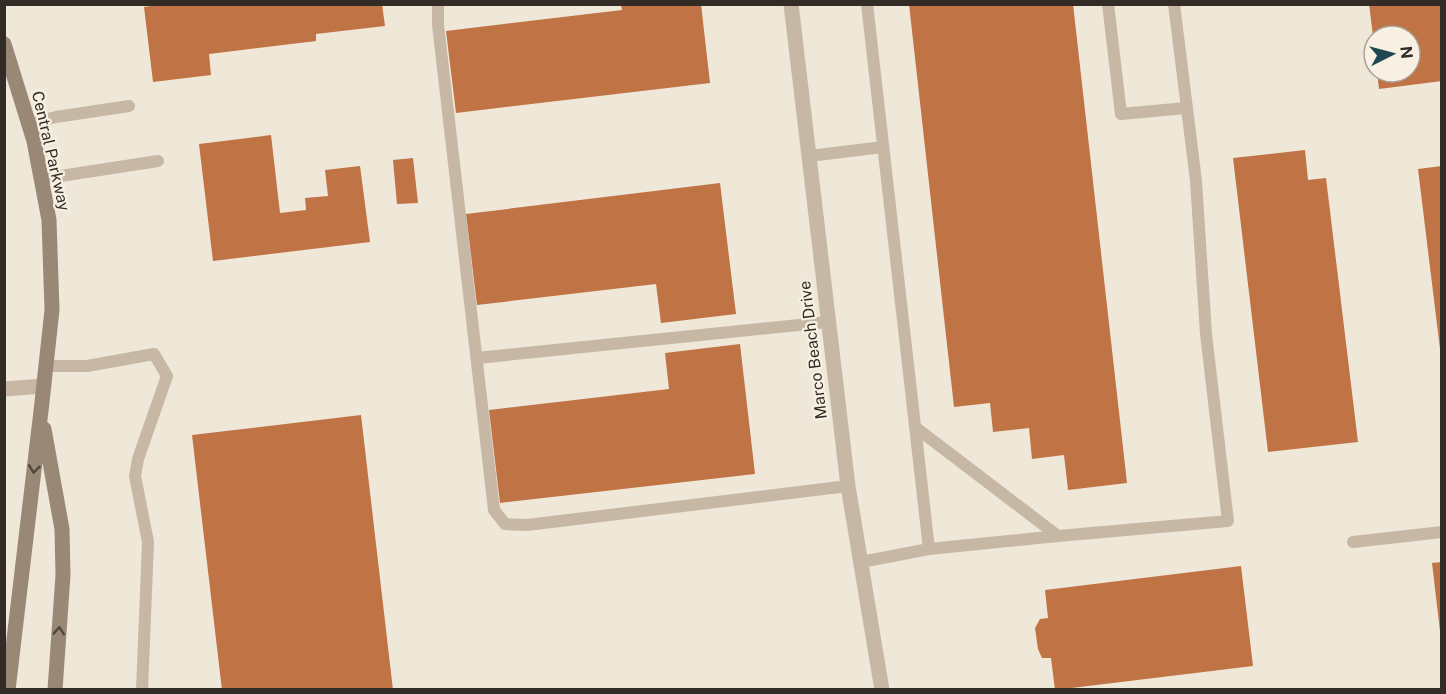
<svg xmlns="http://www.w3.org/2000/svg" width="1446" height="694" font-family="'Public Sans',sans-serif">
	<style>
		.building { fill: #c07345 }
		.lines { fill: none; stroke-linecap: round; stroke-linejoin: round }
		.lane { stroke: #c7b8a5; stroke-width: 12 }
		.street { stroke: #c7b8a5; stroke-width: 15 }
		.secondary { stroke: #9a8876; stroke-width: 15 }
		.oneway { stroke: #51473e }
		.labels { text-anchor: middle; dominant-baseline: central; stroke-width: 4.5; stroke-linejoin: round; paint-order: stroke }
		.street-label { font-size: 16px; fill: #322b26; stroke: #f8f1e3 }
	</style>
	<rect width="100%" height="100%" fill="#efe7d8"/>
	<path class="building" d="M164,4H382L385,26L316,34V41L209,54L211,75L153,82L144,7Z
		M621,4H701L710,83L456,113L446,31L622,10Z
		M909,4H1073L1127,483L1068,490L1064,455L1032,459L1029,428L993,432L990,403L954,407Z
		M1369,4H1442V81L1379,89L1377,72H1410V36H1373Z
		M271,135L280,213L306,210L305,198L328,196L325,170L360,166L370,242L213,261L199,144Z
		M1305,150L1308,180L1326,178L1358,442L1268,452L1233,158Z
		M413,158L418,203L397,204L393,160Z
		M1442,166V349H1440L1418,169Z
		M720,183L736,314L661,323L656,284L477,305L466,214Z
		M740,344L755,474L500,503L489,410L669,389L665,353Z
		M361,415L393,690H222L192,435Z
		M1442,562V631H1440L1432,563Z
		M1241,566L1253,666L1055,690L1051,658H1042L1038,649L1035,628L1040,619L1048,618L1045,590Z"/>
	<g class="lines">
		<path class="lane" d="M438,4V25L494,510L505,524L527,525L848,486
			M867,4L929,549
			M1108,4L1121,114L1186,108
			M29,124L56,117L129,106
			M809,156L883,147
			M41,179L158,161
			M477,358L828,322
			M46,366H87L154,354L167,376L138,459L135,476L148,542L142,690
			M915,427L1058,536L1228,521L1206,334L1196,181L1174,4
			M1353,542L1442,532
			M861,562L929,549L1058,536"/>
		<path class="street" d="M791,4L848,486L882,690
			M4,389L44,386"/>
		<path class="secondary" d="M4,44L34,141L49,220L52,310L41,411L8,690
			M44,429L62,529L63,575L55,690"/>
	</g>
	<defs><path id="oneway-chevron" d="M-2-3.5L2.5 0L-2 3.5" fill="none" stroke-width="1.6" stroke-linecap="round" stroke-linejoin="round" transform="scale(1.5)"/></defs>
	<g class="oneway">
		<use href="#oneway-chevron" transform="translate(34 469) rotate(97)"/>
		<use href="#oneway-chevron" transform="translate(59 631) rotate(-86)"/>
	</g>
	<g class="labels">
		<g class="street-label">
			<text transform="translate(51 151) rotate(77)">Central Parkway</text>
			<text transform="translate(813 350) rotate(-97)">Marco Beach Drive</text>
		</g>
	</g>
	<rect width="1446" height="694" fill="none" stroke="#322b26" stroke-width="12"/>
	<g transform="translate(1392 54) rotate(84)"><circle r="28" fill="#f8f1e3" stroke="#a9a297" stroke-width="1.5"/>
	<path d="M0-4.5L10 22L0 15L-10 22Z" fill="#1d4852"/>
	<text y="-9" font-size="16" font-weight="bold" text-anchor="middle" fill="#322b26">N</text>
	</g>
</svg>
